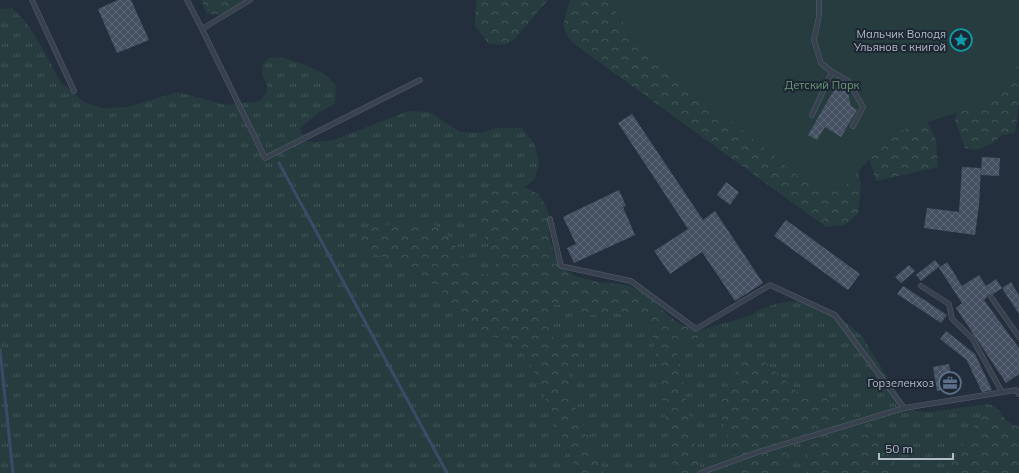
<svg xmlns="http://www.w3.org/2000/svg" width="1019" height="473" font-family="Mulish,sans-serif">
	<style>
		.grass { fill: url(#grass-tufts) }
		.forest { fill: url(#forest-crowns) }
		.green { fill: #263c3f }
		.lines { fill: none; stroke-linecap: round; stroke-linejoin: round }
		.stream { stroke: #394c67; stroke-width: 3 }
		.building { fill: url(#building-cross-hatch) }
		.service-casing { stroke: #565f6c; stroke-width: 5.5 }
		.service { stroke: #38414e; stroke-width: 4.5 }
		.labels { text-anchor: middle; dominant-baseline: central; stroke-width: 4; stroke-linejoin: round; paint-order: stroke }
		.poi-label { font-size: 11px; fill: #b4bcc9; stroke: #1d2633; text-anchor: end }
		.park-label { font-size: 11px; fill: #6b9a76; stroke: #1d2633 }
	</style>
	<defs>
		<pattern id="grass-tufts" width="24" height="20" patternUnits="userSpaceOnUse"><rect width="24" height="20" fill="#263c3f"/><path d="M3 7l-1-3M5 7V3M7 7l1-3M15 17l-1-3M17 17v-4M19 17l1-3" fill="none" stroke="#435659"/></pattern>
		<pattern id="forest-crowns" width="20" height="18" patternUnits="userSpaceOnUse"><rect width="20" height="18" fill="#263c3f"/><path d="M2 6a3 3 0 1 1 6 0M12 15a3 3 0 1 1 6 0" fill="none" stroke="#435659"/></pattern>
		<pattern id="building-cross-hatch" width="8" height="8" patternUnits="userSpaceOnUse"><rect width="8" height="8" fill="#455162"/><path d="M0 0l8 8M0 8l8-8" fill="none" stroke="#5d6877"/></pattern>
	</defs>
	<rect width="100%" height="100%" fill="#242f3e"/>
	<path class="grass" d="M12,8L24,20L38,40L61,83L84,102L102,108L127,107L178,92L226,105L260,101L267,92V86L262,74L263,63L269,58L281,57L303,64L323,73L336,85L335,103L317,114L300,128L304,141L316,142L334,140L408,111L429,112L460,132L480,133L496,128H522L535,145L539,163L535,179L525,187L509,190L479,221L496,264L491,274H478L465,260L451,239L397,261L412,268L440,290L471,326L494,337L518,344L529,361L578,473H0V9Z
		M797,301L816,306L836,314L862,336L903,403L916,411L929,412L988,404L994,406L999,410L989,412L946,473H899L887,442L865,434L847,426L841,408L825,396L798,392L758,356L744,358L719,403L720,416L730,442L741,473H701L677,355L681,346L695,341L699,337L698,331L749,316L764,308L779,303Z
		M558,304L568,308L574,313L583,315L616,313L641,317L651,326L674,473H604L573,401L569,373L575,364L585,356L584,349L571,345L551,336L548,318L551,306Z
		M799,438L809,448L807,473H782L788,446Z"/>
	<path class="forest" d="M201,0H247C232,11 226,16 207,14Z
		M476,0H548L515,39L504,45L489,44L475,26Z
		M570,0H651L856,157L861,187L858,214L845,225L826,227L573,43C558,27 565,19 570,0Z
		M1019,16V103L1015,133L1002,135L993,143L976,150L965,148L955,120L962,93Z
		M918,101L936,140L938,167L876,181L863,137Z
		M525,187L538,194L545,204L549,214V233L553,250L559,266L575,276L598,282L627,285L639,290L650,297L670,317L682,325L698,331L699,337L695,341L681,346L677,355L701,473H674L651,326L641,317L616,313L583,315L574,313L568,308L558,304L551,306L548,318L551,336L571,345L584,348L585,356L575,364L569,373L573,401L604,473H578L529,361L518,344L494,337L471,326L440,290L413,268L397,261L360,250L355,237L366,229L391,224L417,222L435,225L451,239L465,260L478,274H491L496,264L479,221L481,202L491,191Z
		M758,356L798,392L825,396L841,408L848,426L865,434L887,442L899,473H807L809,448L799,439L788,446L782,473H741C738,456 714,415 720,402C726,386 736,372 744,358Z
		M999,410C1004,418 1009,426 1019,426V473H946L978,420L989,412Z"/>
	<path class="green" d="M611,0H1019V62L1000,95L993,101L897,132L886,141L848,183L832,190L823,191L809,185L648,52L618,16Z"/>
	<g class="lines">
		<path class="stream" d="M279,163L447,473
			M0,350L13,473"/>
	</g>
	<path class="building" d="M118,0H131L149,40L117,53L98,9Z
		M838,83L847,89L851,106L857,110L841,137L825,127L817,140L808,135Z
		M632,114L703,220L715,211L763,283L735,301L702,252L670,274L654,251L688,229L618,123Z
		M982,157L1000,158L999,176L981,175Z
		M962,167L981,168L979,205L975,235L924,228L927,208L959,212Z
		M726,182L739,192L730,205L717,195Z
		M619,190L626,206L623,207L635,235L574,263L567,248L576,244L563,217Z
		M786,220L860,274L848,290L774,236Z
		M935,260L940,266L921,281L916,275Z
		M947,262L962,286L979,275L986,286L996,279L1002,288L993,294H989L987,297L984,300L1019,348V374L1006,383L956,308L962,303L939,268Z
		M909,265L915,271L901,283L895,277Z
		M1011,282L1019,295V314L1002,288Z
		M903,286L947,315L941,323L897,294Z
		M946,331L975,354L992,390L982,392L967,361H968L940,339Z
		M949,364L953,388L937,391L933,367Z"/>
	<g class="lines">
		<g class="service-casing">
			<path id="service" d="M32,0L74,91
				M187,0L202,29
				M250,0L202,29L265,158L420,80
				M819,0V16L814,40L821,63L832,72L848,81L863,107L853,126
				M812,115L832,72
				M550,219L561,266L631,281L696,329L770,285L835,315L904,408
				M921,286L949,304L952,319L972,338L1002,392
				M991,297L1019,337
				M700,473L758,452L904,408L1016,390L1019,394"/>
		</g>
		<use href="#service" class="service"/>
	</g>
	<defs>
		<g id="sight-ring" transform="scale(1.15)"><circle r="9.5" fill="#1d2633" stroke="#0f9aa8" stroke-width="1.5"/><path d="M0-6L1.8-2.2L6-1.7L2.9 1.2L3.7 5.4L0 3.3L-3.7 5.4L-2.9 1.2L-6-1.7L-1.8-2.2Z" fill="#0f9aa8"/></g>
		<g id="office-ring" transform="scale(1.15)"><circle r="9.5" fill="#1d2633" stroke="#5c6f8a" stroke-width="1.5"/><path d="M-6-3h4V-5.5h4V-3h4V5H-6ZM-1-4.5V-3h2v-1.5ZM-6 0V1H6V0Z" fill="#5c6f8a"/></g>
	</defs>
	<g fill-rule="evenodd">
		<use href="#sight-ring" x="961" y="40"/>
		<use href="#office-ring" x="950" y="383"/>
	</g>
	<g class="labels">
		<g class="poi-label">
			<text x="946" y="34">Мальчик Володя<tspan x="946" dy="13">Ульянов с книгой</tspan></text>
			<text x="934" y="383">Горзеленхоз</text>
		</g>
		<g class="park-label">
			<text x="822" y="85">Детский Парк</text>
		</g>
	</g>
	<path d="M879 453v6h74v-6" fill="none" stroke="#b4bcc9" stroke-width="2"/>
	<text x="885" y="453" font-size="12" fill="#b4bcc9" stroke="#1d2633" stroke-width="3" paint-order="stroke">50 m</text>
</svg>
